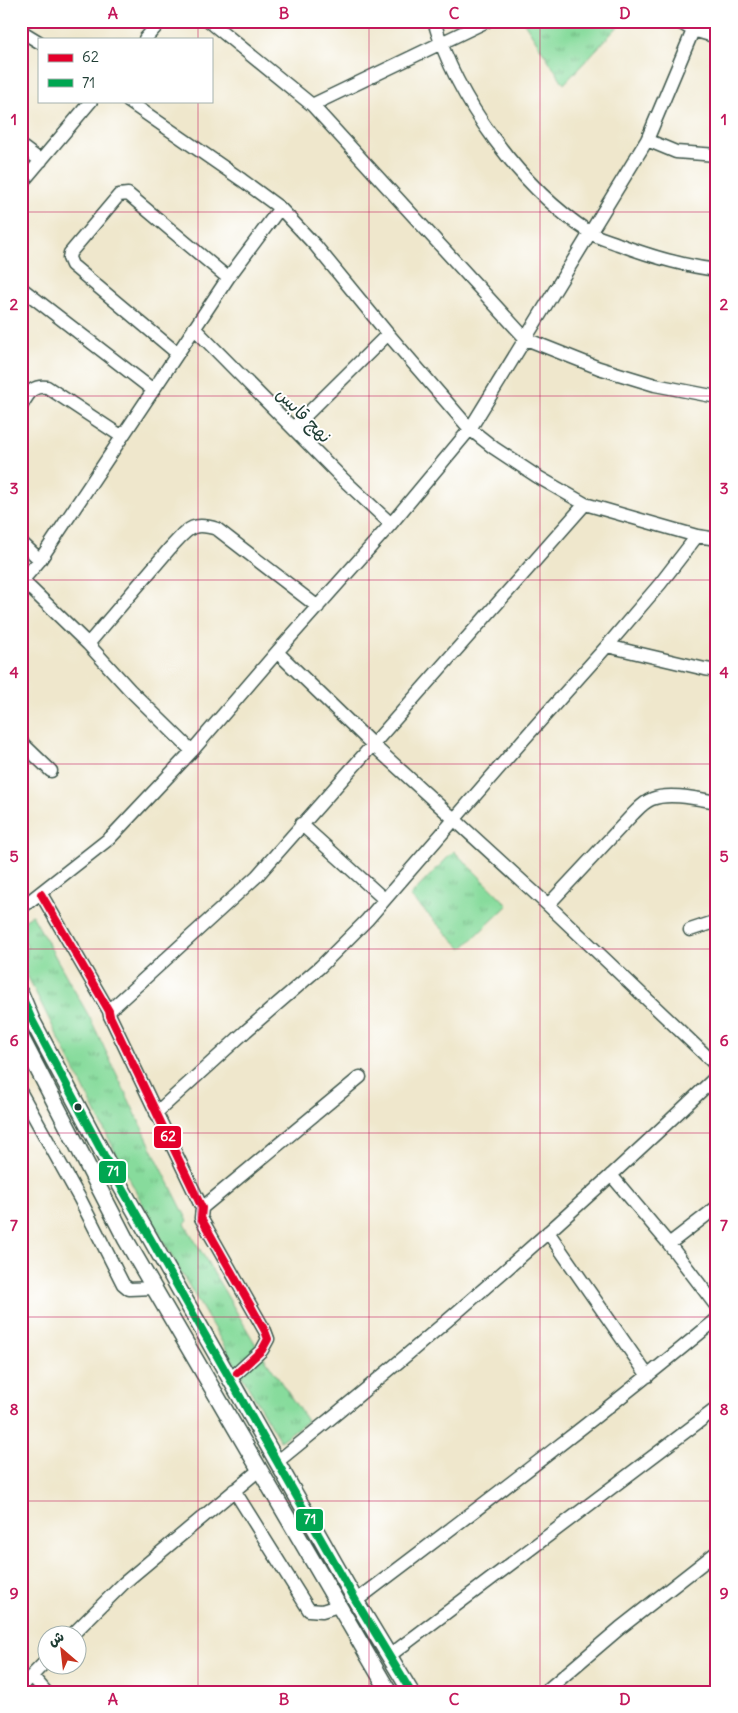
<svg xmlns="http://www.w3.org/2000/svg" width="738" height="1713" font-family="Delius,'Playpen Sans Arabic',sans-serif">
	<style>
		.grass { fill: url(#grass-tufts); stroke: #538c68 }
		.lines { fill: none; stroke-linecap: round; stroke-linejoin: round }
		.minor-casing { stroke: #3e564b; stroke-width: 15 }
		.tertiary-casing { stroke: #3e564b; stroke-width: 18 }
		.minor { stroke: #fff; stroke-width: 12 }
		.tertiary { stroke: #fff; stroke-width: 15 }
		.bus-1-casing { stroke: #fff; stroke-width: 11 }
		.bus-2-casing { stroke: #fff; stroke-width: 11 }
		.bus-1 { stroke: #e4002b; stroke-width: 8 }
		.bus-2 { stroke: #00a651; stroke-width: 8 }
		.grid { fill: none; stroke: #c2185b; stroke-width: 1; stroke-opacity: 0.55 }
		.bus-dot { fill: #1f3d34; stroke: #fff; stroke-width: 2 }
		.labels { text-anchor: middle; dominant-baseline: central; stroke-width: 4; stroke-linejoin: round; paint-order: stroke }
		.street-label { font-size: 18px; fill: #1f3d34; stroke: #fff }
		.line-badge { stroke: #fff; stroke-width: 2 }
		.badge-label { font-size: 14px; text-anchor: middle; font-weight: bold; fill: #fff }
		.neatline { fill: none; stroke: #c2185b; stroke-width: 2 }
		.grid-label { font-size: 16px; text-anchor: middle; font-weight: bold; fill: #c2185b }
	</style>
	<defs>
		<pattern id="grass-tufts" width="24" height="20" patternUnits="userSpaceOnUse" patternTransform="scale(1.25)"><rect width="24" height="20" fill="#87db9c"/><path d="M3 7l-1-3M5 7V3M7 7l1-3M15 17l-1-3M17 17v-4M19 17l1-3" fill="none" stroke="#6eb380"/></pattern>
	</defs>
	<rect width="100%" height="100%" fill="#fff"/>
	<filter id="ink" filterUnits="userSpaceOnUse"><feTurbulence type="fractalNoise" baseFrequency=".02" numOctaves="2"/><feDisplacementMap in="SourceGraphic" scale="10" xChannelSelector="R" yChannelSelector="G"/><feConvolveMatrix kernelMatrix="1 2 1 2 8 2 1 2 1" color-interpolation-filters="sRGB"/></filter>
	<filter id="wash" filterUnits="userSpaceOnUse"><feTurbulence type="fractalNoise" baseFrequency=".0096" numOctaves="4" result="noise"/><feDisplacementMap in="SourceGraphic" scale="20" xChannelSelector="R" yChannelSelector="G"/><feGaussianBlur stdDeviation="1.12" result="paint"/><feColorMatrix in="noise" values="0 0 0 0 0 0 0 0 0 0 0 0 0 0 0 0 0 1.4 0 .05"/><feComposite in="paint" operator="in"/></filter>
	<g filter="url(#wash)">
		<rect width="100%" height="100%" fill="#efe7cc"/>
		<path class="grass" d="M523,21H623L564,84Z
			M454,851L508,905L462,949L410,896Z
			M32,915L91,1020L155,1155L188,1221L185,1224L256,1345L307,1421L280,1441L161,1238L126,1173L23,967L26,956L27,946L22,938L24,926L22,921Z"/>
	</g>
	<g filter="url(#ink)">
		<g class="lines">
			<g class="minor-casing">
				<path id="minor" d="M209,21L312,105L526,339L599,368L655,385L717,397
					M434,21C456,99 521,188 589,232C597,238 609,240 618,244C650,256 682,266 717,270
					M677,21L693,30L717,37
					M21,31L39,42
					M145,39L161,21
					M128,101L242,180L280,208L315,245L388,334L470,429L494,448L538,477L585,504L697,536L717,539
					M312,105L487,21
					M647,140L676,152L717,155
					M21,146L41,161
					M21,184L91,101
					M21,288L153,390
					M194,328L344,480L391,524
					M177,353L72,265L69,258L70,253L119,195L128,194L228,278
					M21,406C29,394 31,385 47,387L121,436
					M293,428L388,334
					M21,542L40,560
					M22,580L88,644L130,690L192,751
					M21,582L40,560L228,278L280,208
					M88,644L171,547C188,529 192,521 217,529L318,607
					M607,646L705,669L717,671
					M277,652L373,745L548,905L717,1066
					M21,742L51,771
					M301,824L384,899
					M41,894L109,1011L110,1016L202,1208L201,1218L265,1331L268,1339L262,1350L237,1373
					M548,905L633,814C639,808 644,802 652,799C669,792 699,799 717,802
					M21,908L110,838L192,751L277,652L391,524L470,429L647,140L697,21
					M690,930L717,921
					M109,1011L257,876L585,504
					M21,1093L80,1199L123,1284L129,1289L154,1288
					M156,1113L246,1031L320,967L367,920L524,739L607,646L660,584L697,536
					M611,1175L669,1244L717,1307
					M202,1208L360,1077
					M548,1232L648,1376
					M669,1244L717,1207
					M277,1462C429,1340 576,1211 717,1076
					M234,1490L309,1610L322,1611L338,1606
					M356,1601C477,1509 599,1417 717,1319
					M71,1636L124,1583L259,1470
					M389,1656L717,1408
					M32,1676L46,1692
					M21,1687L48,1659
					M545,1692L620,1628L717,1552"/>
			</g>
			<g class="tertiary-casing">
				<path id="tertiary" d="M21,994L32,1020L116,1178L356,1601L411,1692
					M21,1037L126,1240L389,1692"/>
			</g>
			<use href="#minor" class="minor"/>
			<use href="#tertiary" class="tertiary"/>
			<g class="bus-1-casing">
				<path id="bus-1" d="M41,894L109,1011L110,1016L202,1208L201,1218L265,1331L268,1339L262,1350L237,1373"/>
			</g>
			<g class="bus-2-casing">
				<path id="bus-2" d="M21,994L32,1020L116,1178L356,1601L411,1692"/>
			</g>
			<use href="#bus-1" class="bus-1"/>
			<use href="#bus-2" class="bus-2"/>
		</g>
	</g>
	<path class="grid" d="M198,21V39M369,21V1692M540,21V1692M198,101V1692M21,212H717M21,396H717M21,580H717M21,764H717M21,949H717M21,1133H717M21,1317H717M21,1501H717"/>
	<circle class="bus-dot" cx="78" cy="1107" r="4.5"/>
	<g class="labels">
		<g class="street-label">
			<text transform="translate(304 415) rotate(45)">نهج قابس</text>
		</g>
	</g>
	<g class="line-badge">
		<rect x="153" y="1125" width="29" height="24" rx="5" fill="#e4002b"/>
		<rect x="98" y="1160" width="29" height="24" rx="5" fill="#00a651"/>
		<rect x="295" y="1508" width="29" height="24" rx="5" fill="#00a651"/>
	</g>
	<g class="badge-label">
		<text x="168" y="1141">62</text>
		<text x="113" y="1176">71</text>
		<text x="310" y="1524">71</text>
	</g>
	<rect width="738" height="1713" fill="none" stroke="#fff" stroke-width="55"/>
	<rect x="38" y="38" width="175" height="65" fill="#ffffff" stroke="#a5b1ae"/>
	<rect x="48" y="54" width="25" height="8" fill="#e4002b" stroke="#a5b1ae"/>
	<text x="82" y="62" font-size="15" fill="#1f3d34">62</text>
	<rect x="48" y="79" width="25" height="8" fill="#00a651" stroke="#a5b1ae"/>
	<text x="82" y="88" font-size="15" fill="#1f3d34">71</text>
	<g transform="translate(62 1650) rotate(332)"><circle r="24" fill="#ffffff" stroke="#a5b1ae"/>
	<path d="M0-4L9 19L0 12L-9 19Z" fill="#c8321e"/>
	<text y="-8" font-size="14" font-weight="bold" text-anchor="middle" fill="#1f3d34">ش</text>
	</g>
	<rect x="28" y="28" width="682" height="1658" class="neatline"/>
	<g class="grid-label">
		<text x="113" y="19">A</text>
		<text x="284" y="19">B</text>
		<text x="454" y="19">C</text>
		<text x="625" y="19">D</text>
		<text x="14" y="125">1</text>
		<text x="724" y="125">1</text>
		<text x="14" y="310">2</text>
		<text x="724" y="310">2</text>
		<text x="14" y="494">3</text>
		<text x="724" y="494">3</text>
		<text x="14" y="678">4</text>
		<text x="724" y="678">4</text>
		<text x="14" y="862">5</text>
		<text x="724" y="862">5</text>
		<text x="14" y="1046">6</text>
		<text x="724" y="1046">6</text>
		<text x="14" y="1231">7</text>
		<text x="724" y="1231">7</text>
		<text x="14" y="1415">8</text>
		<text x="724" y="1415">8</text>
		<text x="14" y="1599">9</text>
		<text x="724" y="1599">9</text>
		<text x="113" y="1705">A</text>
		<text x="284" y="1705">B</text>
		<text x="454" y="1705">C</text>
		<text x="625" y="1705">D</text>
	</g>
</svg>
